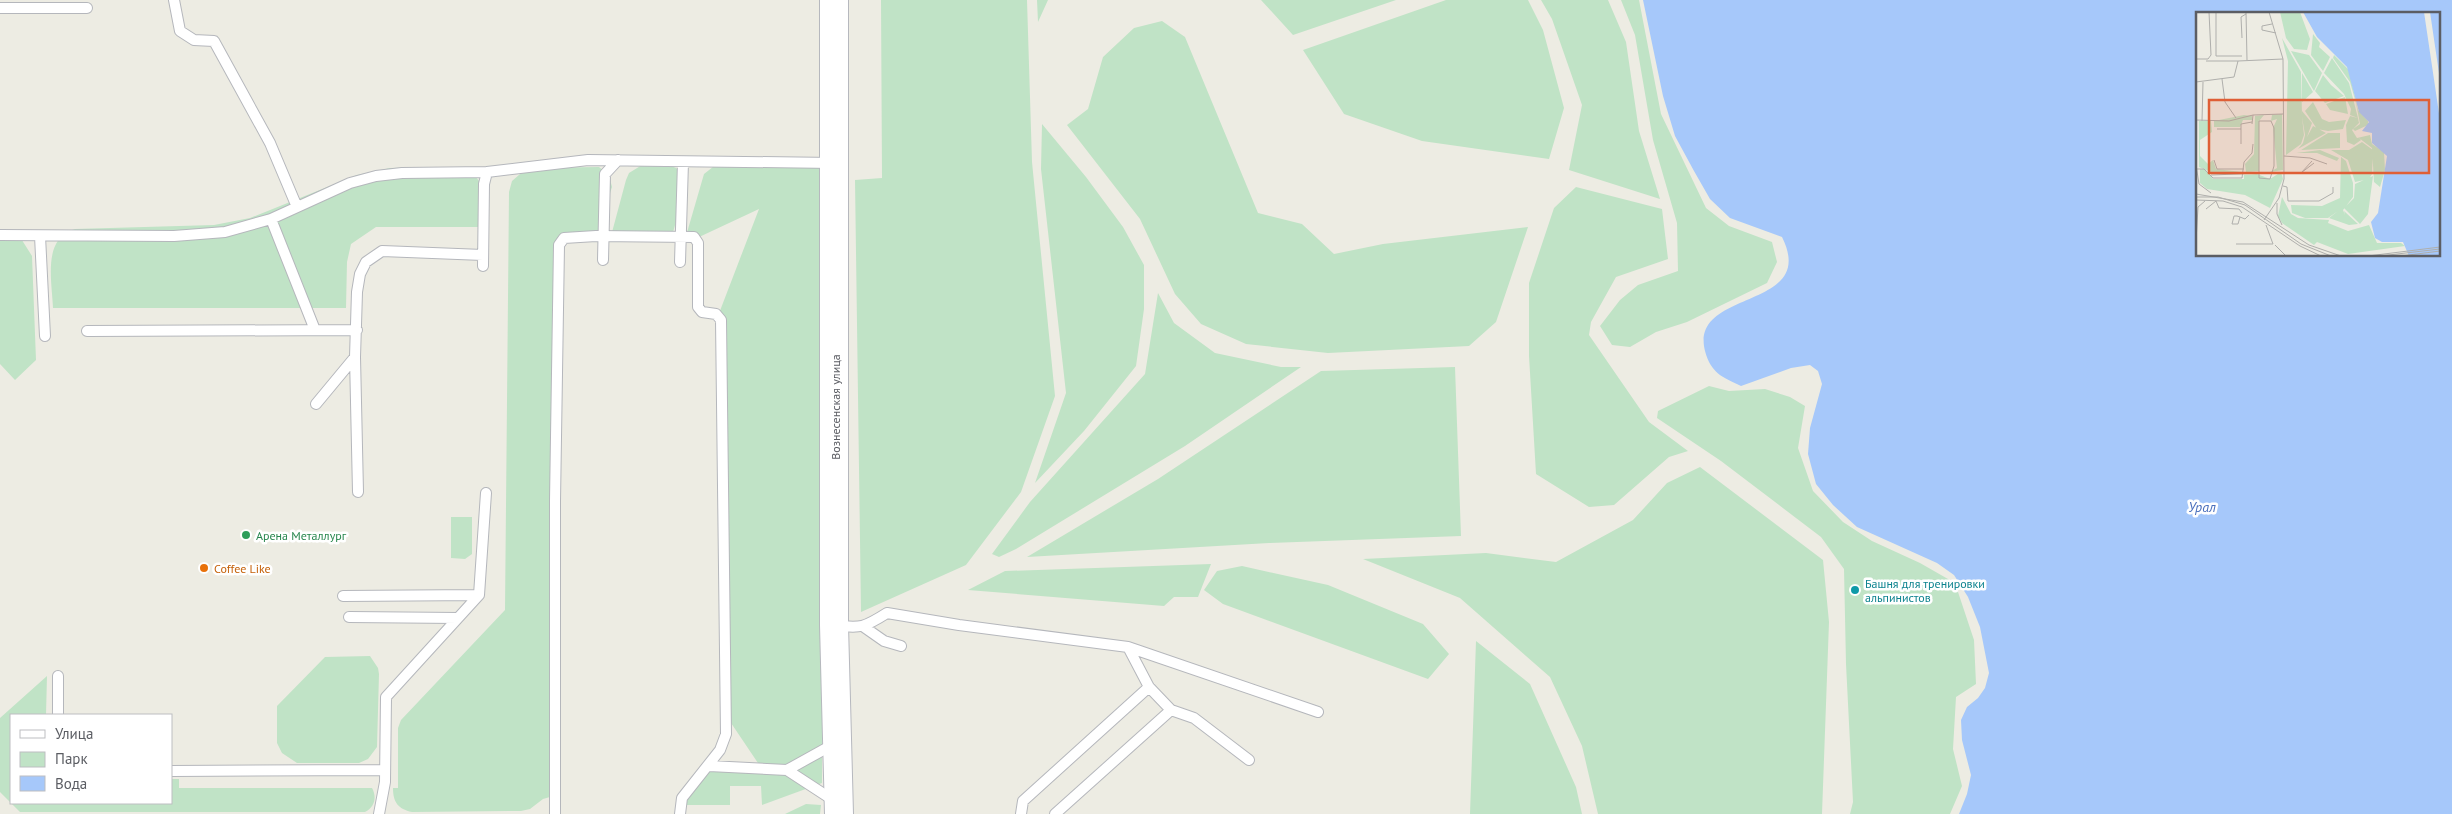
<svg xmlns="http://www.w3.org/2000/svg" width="2452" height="814" font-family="'PT Sans',sans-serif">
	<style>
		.green { fill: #c0e3c6 }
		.water { fill: #a6c8fa; fill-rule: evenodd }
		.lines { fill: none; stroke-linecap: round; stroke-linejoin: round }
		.service-casing { stroke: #b5b7bc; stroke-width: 12 }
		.secondary-casing { stroke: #b6b8be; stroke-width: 30 }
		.service { stroke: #fff; stroke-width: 10 }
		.secondary { stroke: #fff; stroke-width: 28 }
		.leisure-dot { fill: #2e9e5b; stroke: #fff; stroke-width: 2 }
		.food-dot { fill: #e8710a; stroke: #fff; stroke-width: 2 }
		.culture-dot { fill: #0f9aa8; stroke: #fff; stroke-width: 2 }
		.labels { text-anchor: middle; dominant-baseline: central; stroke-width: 5; stroke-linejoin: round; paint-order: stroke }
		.street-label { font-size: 12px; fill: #5b5d63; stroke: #fff }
		.leisure-label { font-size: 12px; fill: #27864d; stroke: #fff; text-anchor: start }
		.food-label { font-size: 12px; fill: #c56008; stroke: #fff; text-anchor: start }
		.culture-label { font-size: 12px; fill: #0d838f; stroke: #fff; text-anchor: start }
		.water-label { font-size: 14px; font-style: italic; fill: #4a6fbc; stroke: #fff }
		.inset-road { fill: none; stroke: #afafac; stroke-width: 1 }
		.view { fill: #df5f36; fill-opacity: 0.15; stroke: #df5f36; stroke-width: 2.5 }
		.inset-edge { fill: none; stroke: #5b5d63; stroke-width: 2.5 }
	</style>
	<rect width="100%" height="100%" fill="#edece3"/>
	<path class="green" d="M881,0H1027L1032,162L1055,396L1021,492L966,565L861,612L855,180L882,178Z
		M1037,0H1048L1038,22Z
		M1261,0H1396L1293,35Z
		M1446,0H1528L1543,30L1564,108L1549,159L1422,141L1344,114L1303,50Z
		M1541,0H1608L1626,42L1639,131L1660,199L1569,170L1582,105L1552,19Z
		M1621,0H1639L1661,114L1706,208L1729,226L1772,242L1777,262L1767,283L1687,322L1656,332L1630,347L1612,345L1600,326L1620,300L1638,285L1678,271L1677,223L1653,140L1635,35Z
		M1162,21L1185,37L1258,213L1302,224L1334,254L1383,244L1528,227L1496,322L1469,346L1328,353L1246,344L1201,324L1175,294L1140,219L1067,125L1088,109L1103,57L1134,28Z
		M1042,124L1086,177L1123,227L1144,265V309L1136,366L1084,431L1035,483L1066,393L1041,169Z
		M718,163L821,167L824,193L822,783L762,805L761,786H730V805H680L709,766H760L727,717L718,316L759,209L697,238L686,236L704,174Z
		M642,165C660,165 681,161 687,182L672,236H611L626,180L629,173Z
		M459,167C491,180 484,198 483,227H376L351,244L347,262L346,308H53C52,281 42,238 75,229L214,225L250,218L357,175L390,168Z
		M599,167L609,175L612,187L596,236L561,239L557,795L543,799L530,809L521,811L412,812C398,809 393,802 393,788H398V728L401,720L505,610L509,192L512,181L527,168Z
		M1576,187L1662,209L1668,259L1616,277L1591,322L1589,335L1649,422L1688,451L1669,457L1614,505L1589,507L1536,474L1529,356V283L1554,208Z
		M0,234L20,237L32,256L36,360L15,380L0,364Z
		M1158,293L1174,323L1215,353L1281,367H1301L1185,446L1016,549L999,557L992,554L1030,502L1145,374Z
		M1455,367L1461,536L1269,543L1027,557L1158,479L1321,371Z
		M1709,386L1729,391L1765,389L1790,397L1805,406L1798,448L1813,491L1843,522L1872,541L1920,563L1955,583L1974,640L1976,684L1956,697L1953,749L1962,786L1950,814H1850L1853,802L1846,664L1844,569L1821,537L1721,461L1657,418L1658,411Z
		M1700,467L1823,560L1829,622L1822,814H1598L1582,746L1550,677L1460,598L1363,559L1486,553L1556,562L1633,520L1667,483Z
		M451,517H472V554L465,559L451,558Z
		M1211,564L1198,597H1174L1164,606L968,590L1005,571Z
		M1242,566L1328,585L1423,624L1449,654L1428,679L1223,604L1204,590L1217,571Z
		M1476,641L1530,684L1576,787L1582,814H1470Z
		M370,656L378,668L379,674L377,747L368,759L359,763H297L282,753L277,743V706L325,657Z
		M47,676L46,715H11V803L0,792V718Z
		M171,779H179V788H372C377,797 375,807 365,812H20L11,803H171Z
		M806,804L821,805L820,814H785Z"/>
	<path class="water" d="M1643,0H2452V814H1959L1967,794L1971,775L1962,740L1961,720L1967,707L1978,698L1985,688L1989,673L1980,627L1968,597L1954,575L1937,563L1857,527L1833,505L1816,484L1808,454L1810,428L1822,384L1818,371L1810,365L1791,368L1741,386C1722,377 1711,373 1705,351C1689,288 1819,311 1782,237L1730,218L1710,199L1694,171L1675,136L1663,96ZM2197,14H2438V255H2197Z"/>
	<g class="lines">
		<g class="service-casing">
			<path id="service" d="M174,0L180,31L194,40L214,41L270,143L297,207
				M0,8H87
				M487,172L588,160L834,163
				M271,219L315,330
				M0,235L174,236L225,232L271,219L350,183L376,176L402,173L487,172L484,184L483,266
				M40,236L45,336
				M603,260L605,174L618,160
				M680,262L683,162
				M87,331L357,330
				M316,404L355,357
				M358,492L355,357L357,292L360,274L366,262L382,251L483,255
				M343,596L479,595
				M349,617L458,618
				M834,625C861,629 865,627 887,613L959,625L1128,647L1318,712
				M864,627L884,641L901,646
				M1128,647L1149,687L1171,710L1194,718L1249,760
				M58,715V676
				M709,766L787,770L834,744
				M787,770L836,802
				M171,771L385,770
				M379,814L385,782L386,697L479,595L486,493
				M555,814V501L559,245L564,238L596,236L694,237L698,243V307L702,312L716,314L721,320L726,734L720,750L682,798L680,814
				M1021,814L1023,801L1149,687
				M1055,814L1171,710"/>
		</g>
		<g class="secondary-casing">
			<path id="secondary" d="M834,0V625L839,814"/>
		</g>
		<use href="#service" class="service"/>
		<use href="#secondary" class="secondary"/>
	</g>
	<circle class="leisure-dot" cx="246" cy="535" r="5"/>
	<circle class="food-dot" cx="204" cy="568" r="5"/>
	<circle class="culture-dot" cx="1855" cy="590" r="5"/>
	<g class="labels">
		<g class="street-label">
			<text transform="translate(835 407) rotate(-90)">Вознесенская улица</text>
		</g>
		<g class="leisure-label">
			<text x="256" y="535">Арена Металлург</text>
		</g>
		<g class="food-label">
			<text x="214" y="568">Coffee Like</text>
		</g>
		<g class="culture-label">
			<text x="1865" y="583">Башня для тренировки<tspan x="1865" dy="14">альпинистов</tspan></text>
		</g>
		<g class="water-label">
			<text x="2202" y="507">Урал</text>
		</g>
	</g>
	<g transform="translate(2196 12)">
		<rect width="244" height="244" fill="#edece3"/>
		<path d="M84,0H104L114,27L111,38L98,37L90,26ZM117,22L124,31L123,35L134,45L127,59L115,43ZM86,26L105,60L106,103V99L116,111L111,125L117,114L130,121L102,137L107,131L109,123L106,105L108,123L105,132L90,143L92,49ZM95,39L113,43L126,61L118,79ZM138,43L153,58L162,98L172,109V113L159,119L157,117L164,112L160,91L154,70L137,46ZM136,46L153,71L162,106L154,103L155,97L148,82L128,61ZM106,61L117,80L106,90ZM127,63L135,73L148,84L129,91L119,79ZM149,85L152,102L134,98L130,92ZM117,90L126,107L133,110L150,108L147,117L132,119L121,117L109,99ZM86,102L87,158L74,160L81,156L77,116L81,107L75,109L76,103ZM48,103L56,104V108H47L44,115H18V109ZM68,103L63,109V159L50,160L49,152L58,142L59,104ZM154,104L162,106L163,111L156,118L161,126L174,123L176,132L188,140L189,158L184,175L178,170L176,136L163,126L165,128L158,133L151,130L150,113ZM3,109H15L16,120L4,128V144L12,152L17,148L20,157L46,160H15L3,155ZM132,121H144V136L105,138ZM166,130L177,138L176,162L173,167L159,170L152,148L135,138H153ZM124,138L143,146L141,149L121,141H100ZM145,145L150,149L157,171V185L147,198L149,203L148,199L162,212L153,213L133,206L142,199L132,206H109L96,201L95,193L126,194L144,186ZM4,157H9L17,167H48V163L61,162L74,167L85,160L87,167L74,196L49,183L11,177L4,171ZM177,164L172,202L164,212L148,196L158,186L159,172ZM86,185L95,202L102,206L133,208L132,211L152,219L173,213L181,231H205L209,234L152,242L121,230L118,233L86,211L82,204Z" fill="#c0e3c6"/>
		<path d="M107,0H228L244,108V244H213L207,230H186L179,226L175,210L182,201L191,144L176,131V121L166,119L173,110L163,100L151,55L121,25ZM234,0H244V68Z" fill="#a6c8fa"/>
		<path class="inset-road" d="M20,0V44H46M50,0L51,48M76,12L66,14V18L80,21M46,26L45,5L50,2M0,47H12L15,43L13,0M10,49H42M26,67L29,90L40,106M0,70L38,65L42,49L87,47M57,103L87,102M0,108L33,109L57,103L56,112M6,109L7,70M63,109H75L78,116V154L74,167L63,166ZM21,117H45M45,132V112L56,110M88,144L114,146L131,152M18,148L21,157H48M116,149L105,161L118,151M0,153L3,172L15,181M1,157H8L17,166H46L48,150L56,141L57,132M15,163L68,161M87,174L91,175L92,189H123L137,181V175M0,182L47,190L113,233L145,244M0,185H22L49,193L105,232L135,244M0,188L27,189L46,195L104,234L125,244M81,191V202L86,213M10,197L20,189L23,196L43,197L46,201M44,205L42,212H36L38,204H41L44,205L49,207L53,203M68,208L83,186L88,167L87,47L73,0M0,229L2,195L9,189M40,232H77L70,213M79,233L90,244M172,244L244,235M184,244L244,237M205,244L244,239"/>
		<path class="view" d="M13,88H233V161H13Z"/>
		<rect width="244" height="244" class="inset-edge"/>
	</g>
	<rect x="10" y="714" width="162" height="90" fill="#ffffff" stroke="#bdbec1"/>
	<rect x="20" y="730" width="25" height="8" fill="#ffffff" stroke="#bdbec1"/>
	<text x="55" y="739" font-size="15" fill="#5b5d63">Улица</text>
	<rect x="20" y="752" width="25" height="15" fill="#c0e3c6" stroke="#bdbec1"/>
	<text x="55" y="764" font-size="15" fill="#5b5d63">Парк</text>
	<rect x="20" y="776" width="25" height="15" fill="#a6c8fa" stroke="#bdbec1"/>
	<text x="55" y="789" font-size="15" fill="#5b5d63">Вода</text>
</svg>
